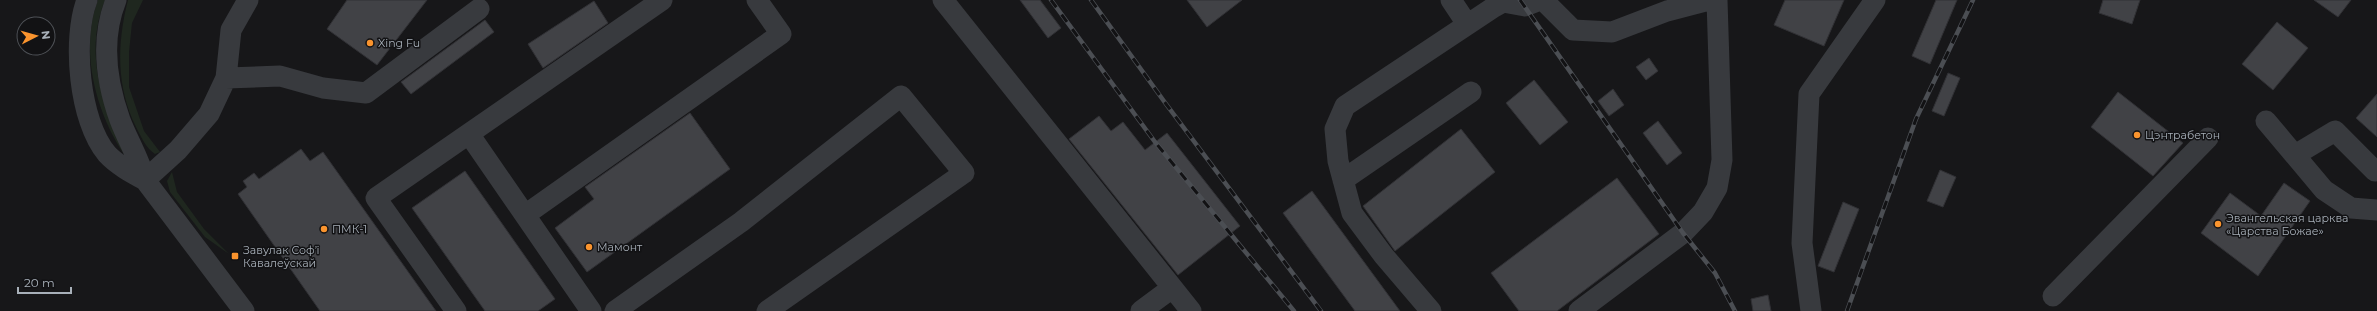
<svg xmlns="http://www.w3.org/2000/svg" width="2377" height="311" font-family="Montserrat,sans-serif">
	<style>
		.green { fill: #1f271f }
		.building { fill: #414246; stroke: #313135 }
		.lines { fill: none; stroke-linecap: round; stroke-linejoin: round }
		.minor { stroke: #383a3e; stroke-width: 21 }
		.rail-casing { stroke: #4b4e53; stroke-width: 4.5 }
		.rail { stroke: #121214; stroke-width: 3; stroke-dasharray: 9; stroke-linecap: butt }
		.poi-dot { fill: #fa942e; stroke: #121214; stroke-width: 1.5 }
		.labels { text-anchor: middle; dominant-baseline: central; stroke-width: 3; stroke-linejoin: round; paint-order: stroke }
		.poi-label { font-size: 11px; fill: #a8b0b9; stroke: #121214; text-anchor: start }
	</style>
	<rect width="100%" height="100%" fill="#171719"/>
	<path class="green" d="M98,0H105C82,57 105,114 132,165C98,122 78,53 98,0Z
		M128,0H143L132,23L129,52V87L144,131L160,152L155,154C146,148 141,137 136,127C116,86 117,43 128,0Z
		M172,172L177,192L204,229L229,254L205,237L170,192L167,181Z"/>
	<path class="building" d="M347,0H427L377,65L327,29Z
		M1020,0H1040L1061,28L1048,38Z
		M1187,0H1242L1207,27Z
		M1785,0H1844L1824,46L1774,25Z
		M1936,0H1957L1930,64L1912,56Z
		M2103,0H2140L2132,24L2099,13Z
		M2314,0H2351L2338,17Z
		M594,1L608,23L543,68L528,44Z
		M485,20L494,32L411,94L401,82Z
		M2277,22L2308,48L2273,90L2242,64Z
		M1649,58L1658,71L1646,80L1636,67Z
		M1948,73L1960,78L1944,116L1932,111Z
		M1534,80L1568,122L1540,145L1506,103Z
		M1613,89L1624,105L1609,116L1598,101Z
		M2118,92L2183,143L2153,176L2091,127Z
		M2377,94V137L2356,118Z
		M690,113L730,169L587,272L555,228L594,199L585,187Z
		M1099,116L1111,131L1123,122L1145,150L1167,133L1240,226L1178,275L1069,139Z
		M1658,121L1682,153L1667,165L1643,133Z
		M1461,129L1495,172L1395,251L1363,206Z
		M301,149L310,161L323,152L436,311H320L238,194L247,187L243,181L254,173L259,179Z
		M1940,170L1956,177L1943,207L1927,201Z
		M465,171L555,299L538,311H485L412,208Z
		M1617,178L1659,234L1557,311H1519L1491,273Z
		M2284,183L2310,201L2258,276L2201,233L2230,193L2261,216Z
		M1312,191L1400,311H1355L1283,213Z
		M1843,202L1859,209L1834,272L1818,266Z
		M1768,295L1771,311H1753L1751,299Z"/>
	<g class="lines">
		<path class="minor" d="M87,0C72,39 79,121 107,154C117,165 132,173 145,180
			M116,0C100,40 106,81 120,120C128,141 139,158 145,180L244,311
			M943,0L1191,311
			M1451,0L1467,24
			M1543,0L1573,30L1612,32L1667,11L1709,0
			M226,78L280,76L323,88L366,93L479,9
			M2266,121L2324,190L2351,208L2377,210
			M469,134L591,311
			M2295,155L2335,131L2375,171
			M145,180L178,150L209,114L226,78L231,30L248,0
			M1343,180L1471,92
			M525,215L781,34L757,0
			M2053,296L2208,138
			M456,311L376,198L662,0
			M615,311L741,222L901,96L964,173L767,311
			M1141,311L1172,288
			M1431,311L1384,256L1352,213L1338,161L1335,129L1345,106L1494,7L1503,2L1525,6L1540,0
			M1579,311L1683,233L1703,212L1717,188L1722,160L1717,0
			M1811,311L1802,243L1809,94L1875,0"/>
		<g class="rail-casing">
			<path id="rail" d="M1051,0L1155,142L1294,311
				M1091,0L1166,104L1321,311
				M1520,0L1683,233L1715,273L1735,311
				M1847,311L1916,119L1973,0"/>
		</g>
		<use href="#rail" class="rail"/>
	</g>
	<g class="poi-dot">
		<circle cx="370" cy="43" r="4"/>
		<circle cx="2137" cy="135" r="4"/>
		<circle cx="2218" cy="224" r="4"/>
		<circle cx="324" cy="229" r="4"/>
		<circle cx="589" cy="247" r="4"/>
		<rect x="231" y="252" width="8" height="8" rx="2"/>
	</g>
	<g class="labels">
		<g class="poi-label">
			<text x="378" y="43">Xing Fu</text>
			<text x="2145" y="135">Цэнтрабетон</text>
			<text x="2226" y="218">Эвангельская царква<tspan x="2226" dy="13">«Царства Божае»</tspan></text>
			<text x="332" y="229">ПМК-1</text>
			<text x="597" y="247">Мамонт</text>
			<text x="243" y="250">Завулак Софʼі<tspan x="243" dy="13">Кавалеўскай</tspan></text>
		</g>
	</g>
	<g transform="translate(36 36) rotate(84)"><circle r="19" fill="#121214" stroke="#4e5156"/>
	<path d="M0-3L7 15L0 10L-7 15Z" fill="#fa942e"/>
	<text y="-6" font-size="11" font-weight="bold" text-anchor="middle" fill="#a8b0b9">N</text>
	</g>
	<path d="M18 287v6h53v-6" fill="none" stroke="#a8b0b9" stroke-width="2"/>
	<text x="24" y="287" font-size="12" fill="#a8b0b9" stroke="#121214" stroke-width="3" paint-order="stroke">20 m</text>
</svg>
